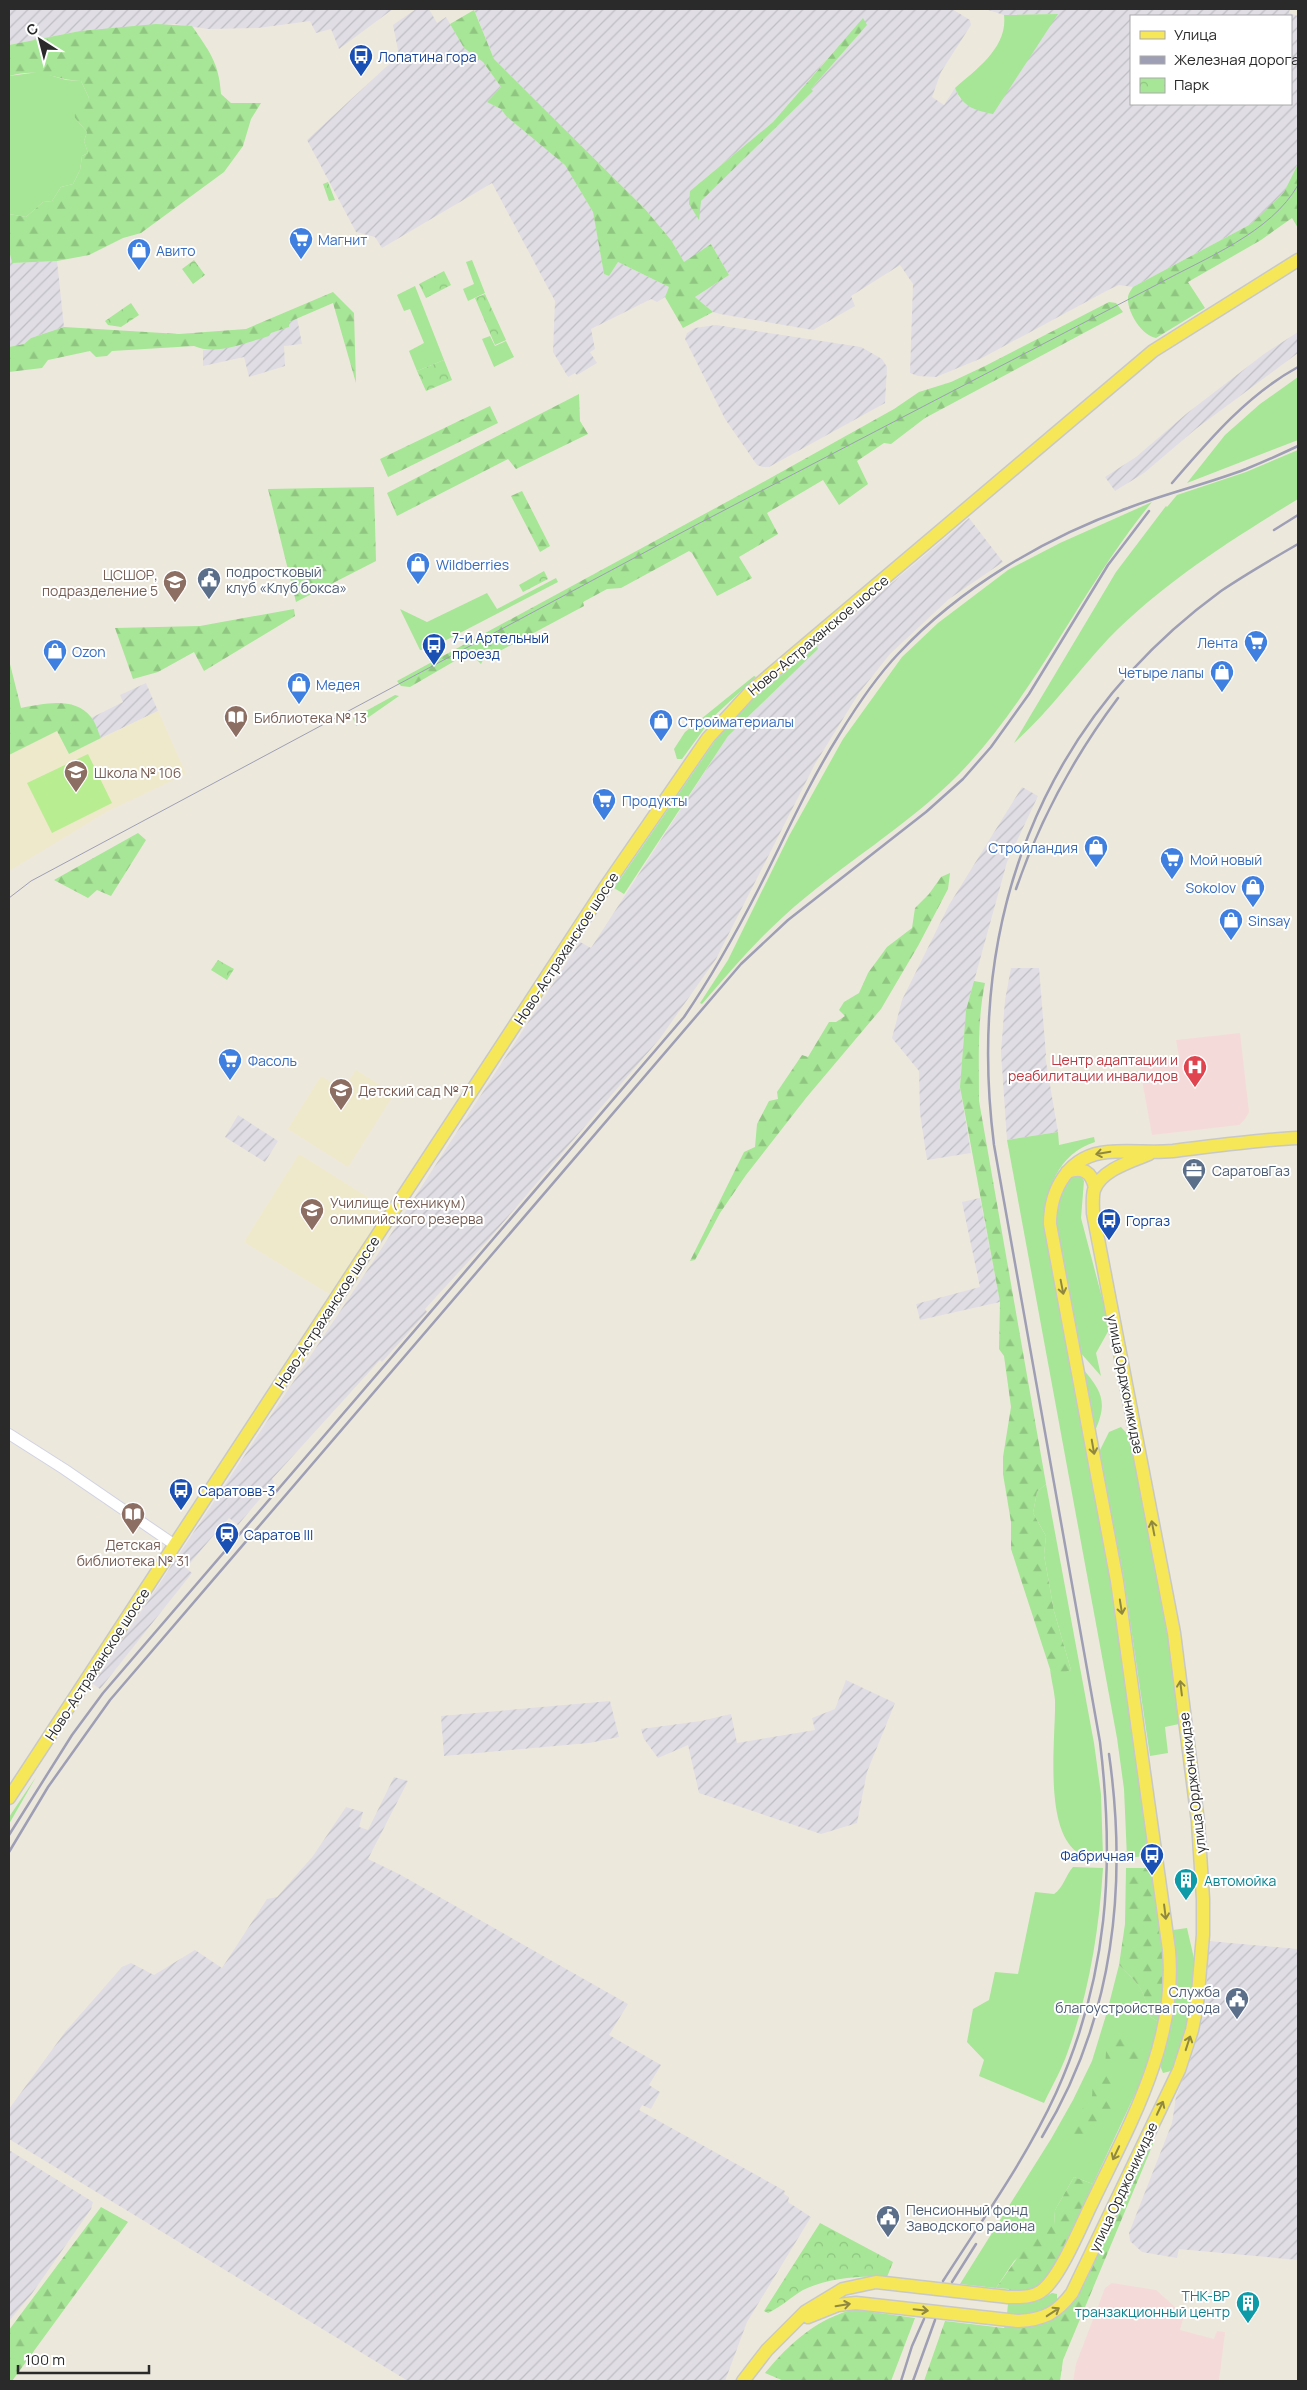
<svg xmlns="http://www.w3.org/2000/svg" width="1307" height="2390" font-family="Manrope,sans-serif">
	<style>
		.industrial { fill: url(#industrial-furrows); fill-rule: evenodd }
		.education { fill: #efe9cb }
		.medical { fill: #f4dbd9 }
		.grass { fill: #a6e696 }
		.forest { fill: url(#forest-firs) }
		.park { fill: url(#park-crowns) }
		.pitch { fill: #b9ed91 }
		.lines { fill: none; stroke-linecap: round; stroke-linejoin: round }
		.minor-casing { stroke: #d1d2e4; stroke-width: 12 }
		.major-casing { stroke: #c8c8c8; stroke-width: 15 }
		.minor { stroke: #fff; stroke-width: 10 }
		.major { stroke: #f6e758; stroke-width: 12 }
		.tram { stroke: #9e9eb5; stroke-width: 1 }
		.rail { stroke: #9e9eb5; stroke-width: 2.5 }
		.oneway { stroke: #908841 }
		.labels { text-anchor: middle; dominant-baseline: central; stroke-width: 4; stroke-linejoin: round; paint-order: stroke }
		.transit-label { font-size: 14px; fill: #164399; stroke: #fff; text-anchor: start }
		.shop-label { font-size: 14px; fill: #366cbe; stroke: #fff; text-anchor: start }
		.service-label { font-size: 14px; fill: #4e5e75; stroke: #fff; text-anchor: start }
		.education-label { font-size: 14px; fill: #785e54; stroke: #fff; text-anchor: start }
		.street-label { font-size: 14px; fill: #2a2a2a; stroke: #fff }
		.health-label { font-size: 14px; fill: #be3a42; stroke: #fff; text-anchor: end }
		.culture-label { font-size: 14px; fill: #0d838f; stroke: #fff; text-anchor: start }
	</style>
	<defs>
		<pattern id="industrial-furrows" width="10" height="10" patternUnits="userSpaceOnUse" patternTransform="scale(1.25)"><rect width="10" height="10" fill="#e0dde5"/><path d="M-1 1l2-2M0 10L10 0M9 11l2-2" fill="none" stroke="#c0bec5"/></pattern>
		<pattern id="forest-firs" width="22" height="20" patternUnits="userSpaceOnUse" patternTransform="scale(1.25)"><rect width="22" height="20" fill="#a6e696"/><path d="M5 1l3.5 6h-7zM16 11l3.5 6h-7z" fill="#8fc581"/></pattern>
		<pattern id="park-crowns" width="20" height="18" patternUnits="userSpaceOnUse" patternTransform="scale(1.25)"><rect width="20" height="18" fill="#a6e696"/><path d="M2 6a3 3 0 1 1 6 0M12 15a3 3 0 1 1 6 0" fill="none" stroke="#8fc581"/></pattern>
	</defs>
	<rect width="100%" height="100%" fill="#ede8dc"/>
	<path class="industrial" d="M9,9H393L339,49L331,29L316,33L310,21L258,28L208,29L175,24L80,31L9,45Z
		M416,9H429L437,23L446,17L464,48L483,62L501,87L488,102L501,109L506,116L565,165L593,212L604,274L609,276L618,262L669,287L665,297L657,302L651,299L591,329L595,349L590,352L597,363L577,375L575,373L568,377L553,352L555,301L492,183L382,248L375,237L356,232L307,140L399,55L393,25Z
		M474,9H952L970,20L971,25L941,72L932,97L944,105L955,88L960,99L1057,14L1004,15L985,9H1290L1289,13L1298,16V164L1284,192L1251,224L1133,287L1119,285L1110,289L982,358L936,377L918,376L910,373L913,284L900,265L851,296L855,306L813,330L720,314L713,312L695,297L729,275L711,244L684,263L671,240L645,209L494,59ZM1131,16H1291V104H1131ZM867,25L811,89L812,91L701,201L690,191L773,122L833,52Z
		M9,250L12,263L57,261L64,327L31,338L24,344L9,347Z
		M297,318L302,344L284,346L285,366L249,377L244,357L203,366V350L224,348L289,327V322Z
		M716,325L861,347L882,359L887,367L885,403L769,467H763L757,465L725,419L685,339L687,333L695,328Z
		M1298,332V353L1197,428L1144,473L1115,491L1105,477L1136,457L1186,414L1264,354Z
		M969,518L1003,562L949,599L890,654L859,693L815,764L716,959L661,1037L490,1238L425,1309L427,1312L382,1362L380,1360L272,1479L274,1482L238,1525L229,1518L213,1536L186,1568L192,1573L100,1689L93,1684L374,1260L580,942L591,948L728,736L818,649L817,646Z
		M146,683L158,711L101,738L91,718L123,702L120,695Z
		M1022,787L1038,796L1007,862L966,1010L960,1087L971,1153L927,1160L920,1113L919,1071L892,1038L902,1000L949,905Z
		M1011,968H1039L1046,1055L1045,1056L1058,1132L1007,1140L1001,1052L1005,1000Z
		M238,1115L278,1141L265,1162L225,1137Z
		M980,1198L1000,1302L920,1320L916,1304L980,1287L962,1202Z
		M846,1680L895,1703L867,1772L857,1823L821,1834L699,1793L688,1745L658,1758L644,1739L641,1729L701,1721L731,1714L737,1743L815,1730L812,1718L835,1709Z
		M610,1701L619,1737L589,1743L444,1756L441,1716Z
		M394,1777L408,1781L368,1859L399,1874L628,2004L609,2035L661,2065L649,2085L660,2092L651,2109L642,2105L639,2110L785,2191L784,2194L789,2197L788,2202L811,2217L747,2322L725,2381H408L9,2139V2109L65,2032L122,1967L131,1963L154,1975L195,1950L222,1968L267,1899L277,1897L313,1856L346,1807L363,1812L359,1827L368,1830Z
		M1209,1941L1298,1949V2260L1179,2249L1177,2258L1142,2252L1130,2241L1129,2233L1172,2123L1176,2097L1193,2052L1205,2008Z
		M9,2150L93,2202L91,2209L31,2295L9,2321Z"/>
	<path class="education" d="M158,711L186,774L106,812L9,871V755L57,731L69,754Z
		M356,1070L394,1094L348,1167L288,1129L321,1076L343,1090Z
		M299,1154L377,1203L380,1211V1220L331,1295L244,1242Z"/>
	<path class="medical" d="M1240,1033L1249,1112L1245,1119L1239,1125L1152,1135L1139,1063L1147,1064L1179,1056L1176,1040Z
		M1112,2283L1156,2290L1184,2315L1180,2330L1214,2339L1217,2331L1225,2332L1219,2381H1073L1076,2364L1105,2288Z"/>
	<path class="grass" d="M1058,14L993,114C974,110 963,107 955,88C977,69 1008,47 1004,15Z
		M39,72L66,80L81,81L89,98L75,118L87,132L84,141L88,153L82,156L80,170L73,184L61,187L52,201L43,202L26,217L9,214V76Z
		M472,260L485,293L468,301L463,289L474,284L466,262Z
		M415,286L444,360L417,371L409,351L424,343L410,309L404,311L397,295Z
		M490,336L495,346L506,341L514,357L494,367L482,339Z
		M1298,377V440L1187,483L1225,435L1260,404Z
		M1298,450V499C1231,540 1164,582 1109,638C1077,672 1050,711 1014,743L1116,572L1166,506L1167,507L1177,495L1246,472Z
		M1152,502C1082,587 1037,693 960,773C907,827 840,865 784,916C754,943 728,974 702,1004L700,1003L728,960L789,836L843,739L902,657L938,623L1008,570L1060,543Z
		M556,578L558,582L427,650H420L400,609L427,622L487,593L497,609Z
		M817,646L818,649L728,736L624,894L614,888L721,732L756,696Z
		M754,676L756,677L712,718L682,759H677L674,749L685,732Z
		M1058,1132L1059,1145L1094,1137L1095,1142C1058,1154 1045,1190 1044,1225L1113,1582L1150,1848L1145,1856L1127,1858L1124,1789L1117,1738L1007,1140Z
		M1070,1175L1081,1176L1084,1181L1081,1218L1110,1328L1096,1353L1101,1376L1079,1351L1056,1222L1058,1196Z
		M1082,1368C1102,1391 1108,1402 1095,1431Z
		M1121,1427L1130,1437L1168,1639L1179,1724L1165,1727L1168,1753L1150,1756L1123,1574L1099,1452L1109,1432Z
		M1046,1484L1094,1743L1101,1794L1103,1857C1095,1856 1084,1857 1077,1852C1043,1827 1056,1737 1055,1700C1054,1689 1051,1679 1050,1669L1057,1675L1071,1670L1054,1611L1044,1555L1046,1536L1033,1513L1037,1492Z
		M36,1777L9,1824V1817Z
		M1073,1867L1103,1868C1099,1931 1089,1992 1068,2051C1062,2069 1052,2086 1044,2103L979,2076L984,2060L967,2042L973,2009L989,2000L995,1972L1018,1974L1035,1892L1054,1894C1064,1887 1065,1876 1073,1867Z
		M1187,1928C1190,1942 1194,1956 1196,1970C1199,1995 1182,2048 1171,2071L1163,2073L1159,2063L1175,2003L1176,1978L1173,1930Z
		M1119,1965C1137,1982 1146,1990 1148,2015L1160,2023L1143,2077L1093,2184L1074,2177L1055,2210L1054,2225L1014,2261L996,2288L960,2284L1051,2139L1073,2100L1092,2061L1107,2012Z
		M1052,2293L1057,2294V2304C1041,2316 1026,2315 1007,2314L1008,2304L1039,2300Z"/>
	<path class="forest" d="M474,10L494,59L645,209L671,240L684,262L711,244L729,275L695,297L713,312L683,328L665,297L669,287L618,262L609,276L604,274L593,212L565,165L506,116L501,109L487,102L501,87L483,62L464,48L450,24Z
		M863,18L867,25L811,89L813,91L701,201L699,220L689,204L690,191L773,122Z
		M156,24L192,26C209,51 219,62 221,94L231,103H261L251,119L243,146L224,172L141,233L123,238L89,255L57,261L12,263L9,250V214L26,217L43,202L52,201L61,187L73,184L80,170L82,156L88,153L84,141L87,132L75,118L74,105L89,98L81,81C50,79 41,67 9,76V45L80,31Z
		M1298,164V228L1292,218L1261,240L1188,282L1205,308L1156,338C1142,336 1127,312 1128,298C1128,294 1131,290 1133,287L1251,224L1284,192Z
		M333,292L354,313L356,383L333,303L289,322V327L271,333L269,336C247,342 216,356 194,346L112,351L107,356L96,357L90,351L48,360L42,368L9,372V347L24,344L31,338L64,327L179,334L246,329Z
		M1109,302L1116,303L1123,312L925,418L891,444L884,443L857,461L868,484L839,505L823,480L767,513L778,534L739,557L752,578L717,596L692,553L689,551L621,588L607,589L583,602L584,606L483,660L481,664L475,658L465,655L410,687L401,686L397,681L756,486L894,409L919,392L951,382L985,366Z
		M579,394L580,421L588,434L516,469L508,459L397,516L387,493Z
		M490,406L498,423L388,477L380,459Z
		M374,487L376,561L296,602L268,489Z
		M522,491L550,546L540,552L511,496Z
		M294,609L295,616L204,671L194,652L158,672L133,679L115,628L200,626Z
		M9,660L21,708C44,704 74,696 91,717C96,723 98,732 101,738L69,754L57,731L9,755Z
		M395,695L399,696L356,726L353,718Z
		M138,833L146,840L111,896L97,890L88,898L54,880Z
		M950,873L948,889L918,946L881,1009L806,1098L746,1175L720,1213L695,1260L690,1261L744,1152L755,1147L757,1124L769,1101L778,1099L777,1092L802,1055L808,1057L829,1022H836L845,1016L839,1010L844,1002L859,993L868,973L887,947L912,928L915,908L929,894L941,877Z
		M974,981L985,983C977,1021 979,1062 979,1101L1046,1484L1037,1492L1033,1513L1046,1536L1044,1555L1054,1611L1071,1670L1057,1676L1050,1669L1011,1549V1522L1003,1474V1457L1011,1407L1004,1356L999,1349L1000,1302L960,1087L966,1010Z
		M1126,1868H1146L1153,1870L1165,1952V1984L1160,2023L1148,2015C1146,1990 1136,1981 1119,1965L1125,1924Z
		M1112,2036L1130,2041L1142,2053L1137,2061L1123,2058L1110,2074C1113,2089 1115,2104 1110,2118L1091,2129L1083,2153L1071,2147L1068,2135L1075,2118L1092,2097L1093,2082L1105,2068L1106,2052Z
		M1153,2138V2144L1063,2360L1060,2381H924L945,2321L1004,2328L1005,2326C1038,2328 1059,2324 1078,2295L1149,2142Z
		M1074,2177L1093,2184L1048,2281L1032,2291L1009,2292V2289L996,2288L1040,2226L1054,2225L1055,2210Z
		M101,2207L128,2222L12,2381H9V2330Z
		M856,2309H872V2312L915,2318L891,2381H784L765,2373C790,2343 817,2318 856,2309Z"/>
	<path class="park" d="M328,182L335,200L329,201L323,184Z
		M194,260L205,275L193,284L182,269Z
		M444,271L451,285L426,298L419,284Z
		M485,294L506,340L495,345L475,298Z
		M131,303L139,315L121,327L108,325L105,321Z
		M444,360L452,380L426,391L417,371Z
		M544,571L548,579L523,592L519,585Z
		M218,960L234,969L227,980L211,970Z
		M820,2223L893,2262L887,2277C861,2275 827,2278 803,2290C791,2297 781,2307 768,2313L764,2311Z"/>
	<path class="pitch" d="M88,754L112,803L52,833L27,783Z"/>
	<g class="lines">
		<g class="minor-casing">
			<path id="minor" d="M9,1434L64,1469L175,1545"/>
		</g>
		<g class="major-casing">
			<path id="major" d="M1067,1172C1082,1166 1092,1172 1095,1188
				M9,1798L604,889L708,738L751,691L1153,351L1298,260
				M808,2317L838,2305L856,2303L1018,2321C1043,2320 1057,2313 1072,2293L1179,2070L1192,2030L1197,2005L1203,1935V1899L1198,1822L1174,1633L1093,1213C1093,1206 1092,1197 1094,1190C1101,1170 1132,1161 1149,1154
				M743,2381L767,2350L805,2312L843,2289L876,2282L1008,2297C1021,2297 1034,2298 1044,2289C1061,2274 1080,2228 1090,2207C1129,2125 1177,2044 1169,1950L1117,1581L1050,1224C1050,1189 1069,1155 1108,1152C1130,1150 1151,1153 1173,1151C1214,1146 1256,1140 1298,1138"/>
		</g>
		<use href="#minor" class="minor"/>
		<use href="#major" class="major"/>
		<path class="tram" d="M9,898L31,881L692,527L1158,284C1205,258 1271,233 1298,185"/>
		<path class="rail" d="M1172,483C1209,440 1247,395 1298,367
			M1274,530L1298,515
			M1016,889C1040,819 1073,758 1118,698
			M9,1835L72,1735L103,1693L684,1017C712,976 736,933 759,888C785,837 808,784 839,735C856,707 876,677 899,653C960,588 1044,538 1128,508C1167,493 1207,484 1246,469C1263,462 1281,454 1298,446
			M9,1852L48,1787L110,1700L741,964L788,920L926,812L963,779L991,747L1029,694L1108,565L1149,511
			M1042,2137C1113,2020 1128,1888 1109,1754
			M943,2281C982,2220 1026,2159 1056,2093C1108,1978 1115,1866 1100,1742L994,1145C966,924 1038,725 1221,591C1246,574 1272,559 1298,544
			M952,2282L976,2244
			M901,2381L912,2346L924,2319
			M913,2381L935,2320"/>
	</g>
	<defs><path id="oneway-shaft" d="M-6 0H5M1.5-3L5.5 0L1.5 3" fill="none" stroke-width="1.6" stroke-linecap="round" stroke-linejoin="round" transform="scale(1.25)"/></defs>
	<g class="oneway">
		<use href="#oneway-shaft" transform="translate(1103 1153) rotate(170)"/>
		<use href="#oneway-shaft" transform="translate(1062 1287) rotate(79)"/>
		<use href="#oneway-shaft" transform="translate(1093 1447) rotate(80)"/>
		<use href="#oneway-shaft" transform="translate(1153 1528) rotate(-101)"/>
		<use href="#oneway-shaft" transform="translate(1121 1607) rotate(81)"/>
		<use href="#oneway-shaft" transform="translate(1181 1688) rotate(-97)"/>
		<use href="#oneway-shaft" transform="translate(1165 1912) rotate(83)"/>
		<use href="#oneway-shaft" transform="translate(1188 2043) rotate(-72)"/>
		<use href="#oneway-shaft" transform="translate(1160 2108) rotate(-65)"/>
		<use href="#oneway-shaft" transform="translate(1116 2153) rotate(115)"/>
		<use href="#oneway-shaft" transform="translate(843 2305) rotate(-9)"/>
		<use href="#oneway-shaft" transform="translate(921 2310) rotate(6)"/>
		<use href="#oneway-shaft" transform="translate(1053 2312) rotate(-33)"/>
	</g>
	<defs>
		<g id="bus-pin" transform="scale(1.25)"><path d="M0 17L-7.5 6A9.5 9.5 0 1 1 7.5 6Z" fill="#1a4fb4" stroke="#fff"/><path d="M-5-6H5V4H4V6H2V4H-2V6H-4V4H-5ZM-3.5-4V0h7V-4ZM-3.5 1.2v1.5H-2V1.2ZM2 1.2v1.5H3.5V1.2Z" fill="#fff"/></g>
		<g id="supermarket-pin" transform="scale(1.25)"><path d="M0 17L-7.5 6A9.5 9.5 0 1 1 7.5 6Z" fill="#3f7fe0" stroke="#fff"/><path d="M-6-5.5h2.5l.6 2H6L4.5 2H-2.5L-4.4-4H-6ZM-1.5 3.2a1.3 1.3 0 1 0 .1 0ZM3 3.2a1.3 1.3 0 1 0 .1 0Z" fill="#fff"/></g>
		<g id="shop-pin" transform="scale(1.25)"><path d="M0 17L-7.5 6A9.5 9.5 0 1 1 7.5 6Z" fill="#3f7fe0" stroke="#fff"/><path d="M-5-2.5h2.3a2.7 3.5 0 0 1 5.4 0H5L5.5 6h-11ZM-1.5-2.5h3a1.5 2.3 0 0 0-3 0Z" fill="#fff"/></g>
		<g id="civic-pin" transform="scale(1.25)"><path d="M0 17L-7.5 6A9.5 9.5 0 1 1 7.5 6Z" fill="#5c6f8a" stroke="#fff"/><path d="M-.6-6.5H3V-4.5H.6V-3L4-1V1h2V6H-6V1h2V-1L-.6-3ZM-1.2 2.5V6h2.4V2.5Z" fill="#fff"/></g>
		<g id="school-pin" transform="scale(1.25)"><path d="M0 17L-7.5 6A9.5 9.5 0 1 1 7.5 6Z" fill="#8d6e63" stroke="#fff"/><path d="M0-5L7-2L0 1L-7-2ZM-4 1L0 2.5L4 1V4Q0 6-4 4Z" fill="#fff"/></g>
		<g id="library-pin" transform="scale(1.25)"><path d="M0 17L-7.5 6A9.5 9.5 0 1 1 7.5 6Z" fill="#8d6e63" stroke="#fff"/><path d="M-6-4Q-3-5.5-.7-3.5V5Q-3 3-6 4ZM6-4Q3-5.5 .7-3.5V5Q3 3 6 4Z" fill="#fff"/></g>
		<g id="hospital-pin" transform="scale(1.25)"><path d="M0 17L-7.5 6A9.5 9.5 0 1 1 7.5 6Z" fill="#e0444e" stroke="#fff"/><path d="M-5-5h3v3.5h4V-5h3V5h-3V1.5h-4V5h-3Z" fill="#fff"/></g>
		<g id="office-pin" transform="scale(1.25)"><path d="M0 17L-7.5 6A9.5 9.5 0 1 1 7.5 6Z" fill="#5c6f8a" stroke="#fff"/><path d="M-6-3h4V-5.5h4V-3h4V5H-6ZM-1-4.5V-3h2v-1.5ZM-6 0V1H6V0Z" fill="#fff"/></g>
		<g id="university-pin" transform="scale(1.25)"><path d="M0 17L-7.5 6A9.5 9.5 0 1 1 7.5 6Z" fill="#8d6e63" stroke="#fff"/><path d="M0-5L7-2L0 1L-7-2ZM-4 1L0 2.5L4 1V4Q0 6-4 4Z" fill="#fff"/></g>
		<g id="station-pin" transform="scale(1.25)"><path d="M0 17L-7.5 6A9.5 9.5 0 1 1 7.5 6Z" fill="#1a4fb4" stroke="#fff"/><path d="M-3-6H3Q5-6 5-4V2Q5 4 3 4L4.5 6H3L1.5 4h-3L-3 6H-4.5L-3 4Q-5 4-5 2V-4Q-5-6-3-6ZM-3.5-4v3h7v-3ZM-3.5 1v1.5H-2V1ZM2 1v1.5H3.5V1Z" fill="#fff"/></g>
		<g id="building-pin" transform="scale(1.25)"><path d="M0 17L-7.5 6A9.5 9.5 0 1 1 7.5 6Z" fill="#0f9aa8" stroke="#fff"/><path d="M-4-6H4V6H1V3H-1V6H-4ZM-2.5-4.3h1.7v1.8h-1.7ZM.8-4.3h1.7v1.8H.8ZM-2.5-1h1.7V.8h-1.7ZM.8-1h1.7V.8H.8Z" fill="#fff"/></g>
	</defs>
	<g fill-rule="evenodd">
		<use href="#bus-pin" x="361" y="56"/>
		<use href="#supermarket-pin" x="301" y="239"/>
		<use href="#shop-pin" x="139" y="250"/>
		<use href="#shop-pin" x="418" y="564"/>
		<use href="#civic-pin" x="209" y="579"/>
		<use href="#school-pin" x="175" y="582"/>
		<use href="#supermarket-pin" x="1256" y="642"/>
		<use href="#bus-pin" x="434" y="645"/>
		<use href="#shop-pin" x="55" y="651"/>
		<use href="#shop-pin" x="1222" y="672"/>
		<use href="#shop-pin" x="299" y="684"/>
		<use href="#library-pin" x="236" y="717"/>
		<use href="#shop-pin" x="661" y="721"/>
		<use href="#school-pin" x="76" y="772"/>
		<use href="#supermarket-pin" x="604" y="800"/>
		<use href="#shop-pin" x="1096" y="847"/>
		<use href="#supermarket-pin" x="1172" y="859"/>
		<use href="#shop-pin" x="1253" y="887"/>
		<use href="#shop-pin" x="1231" y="920"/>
		<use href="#supermarket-pin" x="230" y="1060"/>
		<use href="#hospital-pin" x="1195" y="1067"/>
		<use href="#school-pin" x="341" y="1090"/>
		<use href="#office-pin" x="1194" y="1170"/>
		<use href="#university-pin" x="312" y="1210"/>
		<use href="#bus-pin" x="1109" y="1220"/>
		<use href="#bus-pin" x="181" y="1490"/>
		<use href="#library-pin" x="133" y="1514"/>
		<use href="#station-pin" x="227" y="1534"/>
		<use href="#bus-pin" x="1152" y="1855"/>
		<use href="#building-pin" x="1186" y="1880"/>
		<use href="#civic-pin" x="1237" y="1999"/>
		<use href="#civic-pin" x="888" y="2217"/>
		<use href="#building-pin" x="1248" y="2303"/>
	</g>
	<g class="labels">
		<g class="transit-label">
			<text x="378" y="56">Лопатина гора</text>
			<text x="452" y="637">7-й Артельный<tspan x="452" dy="16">проезд</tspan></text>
			<text x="1126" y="1220">Горгаз</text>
			<text x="198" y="1490">Саратовв-3</text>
			<text x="244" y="1534">Саратов III</text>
			<text x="1134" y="1855" text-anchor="end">Фабричная</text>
		</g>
		<g class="shop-label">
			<text x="318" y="239">Магнит</text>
			<text x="156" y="250">Авито</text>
			<text x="436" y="564">Wildberries</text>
			<text x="1238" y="642" text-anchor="end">Лента</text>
			<text x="72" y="651">Ozon</text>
			<text x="1204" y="672" text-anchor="end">Четыре лапы</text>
			<text x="316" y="684">Медея</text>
			<text x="678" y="721">Стройматериалы</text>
			<text x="622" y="800">Продукты</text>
			<text x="1078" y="847" text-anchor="end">Стройландия</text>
			<text x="1190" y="859">Мой новый</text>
			<text x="1236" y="887" text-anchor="end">Sokolov</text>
			<text x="1248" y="920">Sinsay</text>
			<text x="248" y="1060">Фасоль</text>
		</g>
		<g class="service-label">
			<text x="226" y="571">подростковый<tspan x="226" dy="16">клуб «Клуб бокса»</tspan></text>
			<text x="1212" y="1170">СаратовГаз</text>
			<text x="1220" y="1991" text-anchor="end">Служба<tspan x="1220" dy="16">благоустройства города</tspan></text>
			<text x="906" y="2209">Пенсионный фонд<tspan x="906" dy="16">Заводского района</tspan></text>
		</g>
		<g class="education-label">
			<text x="158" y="574" text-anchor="end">ЦСШОР,<tspan x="158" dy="16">подразделение 5</tspan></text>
			<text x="254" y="717">Библиотека № 13</text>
			<text x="94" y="772">Школа № 106</text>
			<text x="358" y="1090">Детский сад № 71</text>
			<text x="330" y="1202">Училище (техникум)<tspan x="330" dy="16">олимпийского резерва</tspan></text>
			<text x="133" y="1544" text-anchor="middle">Детская<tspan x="133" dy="16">библиотека № 31</tspan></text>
		</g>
		<g class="street-label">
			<text transform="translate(818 635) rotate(-40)">Ново-Астраханское шоссе</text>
			<text transform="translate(566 948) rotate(-57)">Ново-Астраханское шоссе</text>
			<text transform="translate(327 1312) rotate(-57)">Ново-Астраханское шоссе</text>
			<text transform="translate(1126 1384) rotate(79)">улица Орджоникидзе</text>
			<text transform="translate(97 1664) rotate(-57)">Ново-Астраханское шоссе</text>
			<text transform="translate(1192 1783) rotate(-97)">улица Орджоникидзе</text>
			<text transform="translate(1123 2187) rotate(-65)">улица Орджоникидзе</text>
		</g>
		<g class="health-label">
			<text x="1178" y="1059">Центр адаптации и<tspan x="1178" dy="16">реабилитации инвалидов</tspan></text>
		</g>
		<g class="culture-label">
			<text x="1204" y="1880">Автомойка</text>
			<text x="1230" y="2295" text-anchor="end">ТНК-BP<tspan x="1230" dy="16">транзакционный центр</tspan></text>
		</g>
	</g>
	<rect width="1307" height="2390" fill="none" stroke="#2a2a2a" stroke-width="20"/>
	<rect x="1130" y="15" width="162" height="90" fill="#ffffff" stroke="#aaaaaa"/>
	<rect x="1140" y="31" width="25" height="8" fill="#f6e758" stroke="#aaaaaa"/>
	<text x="1174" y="40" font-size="15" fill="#2a2a2a">Улица</text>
	<rect x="1140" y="56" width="25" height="8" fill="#9e9eb5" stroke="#aaaaaa"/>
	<text x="1174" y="65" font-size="15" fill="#2a2a2a">Железная дорога</text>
	<rect x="1140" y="78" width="25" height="15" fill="url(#park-crowns)" stroke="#aaaaaa"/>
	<text x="1174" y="90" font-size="15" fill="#2a2a2a">Парк</text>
	<g transform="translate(40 40) rotate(324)" stroke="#ffffff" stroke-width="4" paint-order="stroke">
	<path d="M0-4L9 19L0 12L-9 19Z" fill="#2a2a2a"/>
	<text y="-8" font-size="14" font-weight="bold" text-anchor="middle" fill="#2a2a2a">С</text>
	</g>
	<path d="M18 2365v8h131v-8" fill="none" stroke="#2a2a2a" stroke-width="2.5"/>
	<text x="25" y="2365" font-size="15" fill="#2a2a2a" stroke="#ffffff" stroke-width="4" paint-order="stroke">100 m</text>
</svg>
